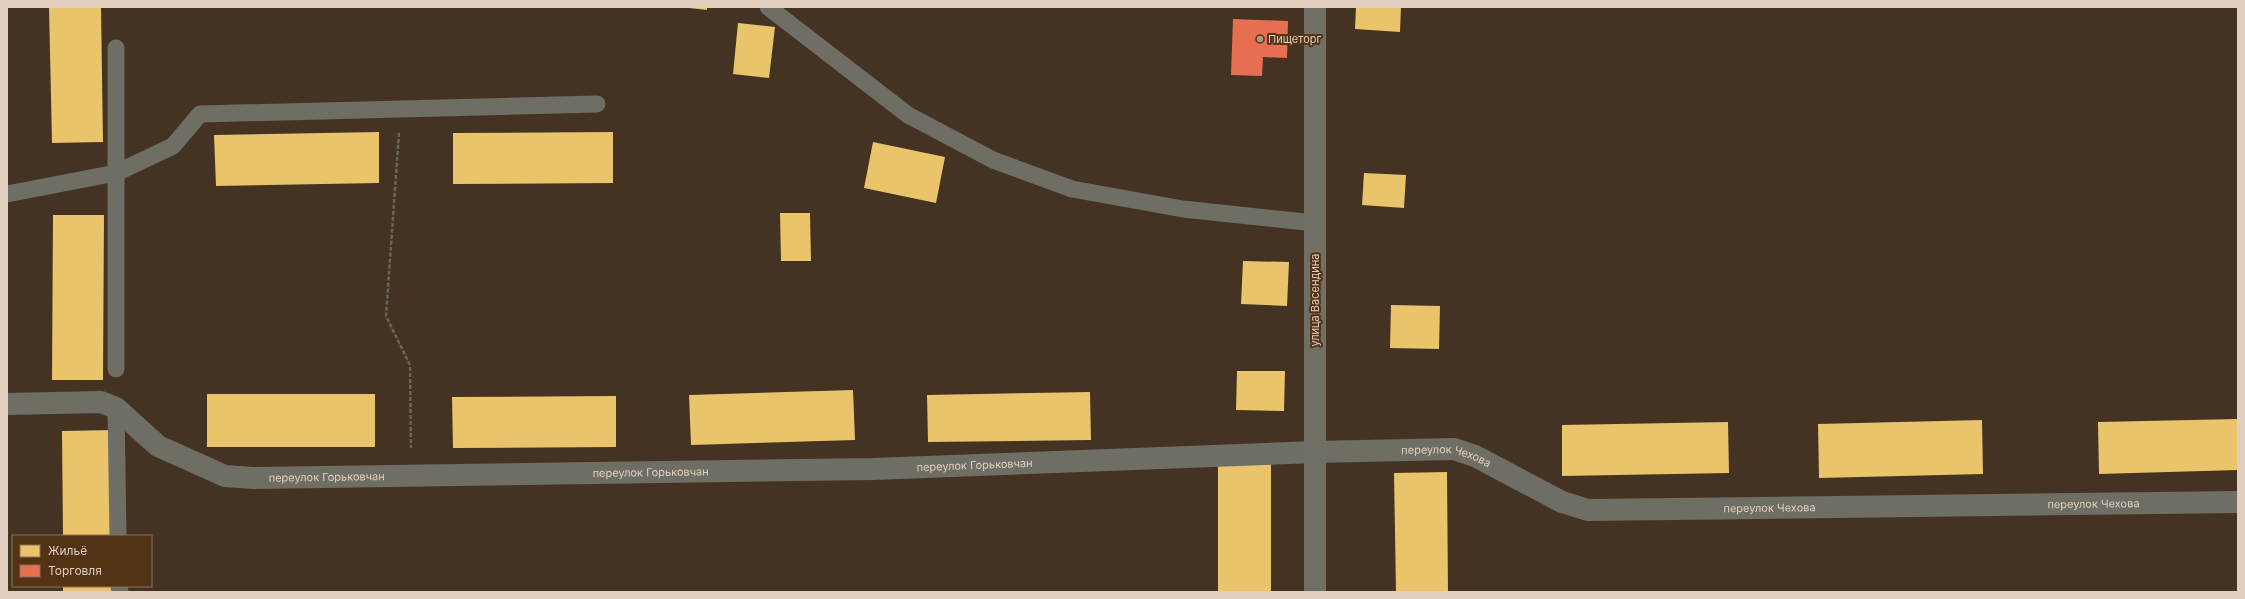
<svg xmlns="http://www.w3.org/2000/svg" width="2245" height="599" font-family="Inter,sans-serif">
	<style>
		.homes { fill: #e9c46a }
		.shops { fill: #e76f51 }
		.lines { fill: none; stroke-linecap: round; stroke-linejoin: round }
		.path { stroke: #6a655c; stroke-width: 2.5; stroke-dasharray: 4 2; stroke-linecap: butt }
		.lane { stroke: #6e6e65; stroke-width: 17 }
		.street { stroke: #6e6e65; stroke-width: 22 }
		.secondary { stroke: #716e64; stroke-width: 22 }
		.poi-dot { fill: #ab9888; stroke: #523315; stroke-width: 1.5 }
		.labels { text-anchor: middle; dominant-baseline: central; stroke-width: 4; stroke-linejoin: round; paint-order: stroke }
		.poi-label { font-size: 11px; fill: #e2cebe; stroke: #523315; text-anchor: start }
		.street-label { font-size: 11px; fill: #e2cebe; stroke: #523315 }
	</style>
	<rect width="100%" height="100%" fill="#443323"/>
	<path class="homes" d="M49,7H101L103,142L52,143Z
		M680,7H707V10Z
		M1356,7H1401L1400,32L1355,29Z
		M738,23L775,27L769,78L733,74Z
		M379,132V183L216,186L214,135Z
		M613,132V183L453,184V133Z
		M873,142L945,157L936,203L864,188Z
		M1364,173L1406,175L1404,208L1362,205Z
		M780,213H810L811,261H781Z
		M53,215H104L103,380H52Z
		M1243,261L1289,262L1287,306L1241,304Z
		M1391,305L1440,306L1439,349L1390,348Z
		M1237,371H1285L1284,411L1236,410Z
		M853,390L855,440L691,445L689,395Z
		M1090,392L1091,440L928,442L927,395Z
		M207,394H375V447H207Z
		M616,396V447L453,448L452,397Z
		M2238,419V470L2099,474L2098,422Z
		M1982,420L1983,474L1819,478L1818,424Z
		M1728,422L1729,473L1562,476V425Z
		M115,430V536H63L62,431Z
		M1218,456L1271,457V592H1218Z
		M1447,472L1448,592H1396L1394,473Z
		M63,586H116V591L63,592Z"/>
	<path class="shops" d="M1233,19L1288,21L1287,58L1263,57L1262,76L1231,75Z"/>
	<g class="lines">
		<path class="path" d="M399,133L386,316L410,365L411,448"/>
		<path class="lane" d="M768,7L908,115L993,160L1072,189L1183,209L1315,223
			M7,194L116,173V48
			M116,369V173L173,146L200,114L597,104
			M116,408L118,536
			M119,586L120,592"/>
		<path class="street" id="s1" d="M7,404L101,402L116,408L158,446L225,476L253,478L873,469L1315,452L1454,449L1475,456L1562,502L1588,510L2238,502"/>
		<path class="secondary" d="M1315,592V7"/>
	</g>
	<circle class="poi-dot" cx="1260" cy="39" r="4"/>
	<g class="labels">
		<g class="poi-label">
			<text x="1268" y="39">Пищеторг</text>
		</g>
		<g class="street-label">
			<text transform="translate(1315 300) rotate(-90)">улица Васендина</text>
			<text stroke="none"><textPath href="#s1" startOffset="1463">переулок Чехова</textPath></text>
			<text stroke="none"><textPath href="#s1" startOffset="990">переулок Горьковчан</textPath></text>
			<text stroke="none"><textPath href="#s1" startOffset="666">переулок Горьковчан</textPath></text>
			<text stroke="none"><textPath href="#s1" startOffset="342">переулок Горьковчан</textPath></text>
			<text stroke="none"><textPath href="#s1" startOffset="2123">переулок Чехова</textPath></text>
			<text stroke="none"><textPath href="#s1" startOffset="1799">переулок Чехова</textPath></text>
		</g>
	</g>
	<rect width="2245" height="599" fill="none" stroke="#e2cebe" stroke-width="16"/>
	<rect x="12" y="535" width="140" height="52" fill="#523315" stroke="#8c7159"/>
	<rect x="20" y="545" width="20" height="12" fill="#e9c46a" stroke="#8c7159"/>
	<text x="48" y="555" font-size="12" fill="#e2cebe">Жильё</text>
	<rect x="20" y="565" width="20" height="12" fill="#e76f51" stroke="#8c7159"/>
	<text x="48" y="575" font-size="12" fill="#e2cebe">Торговля</text>
</svg>
